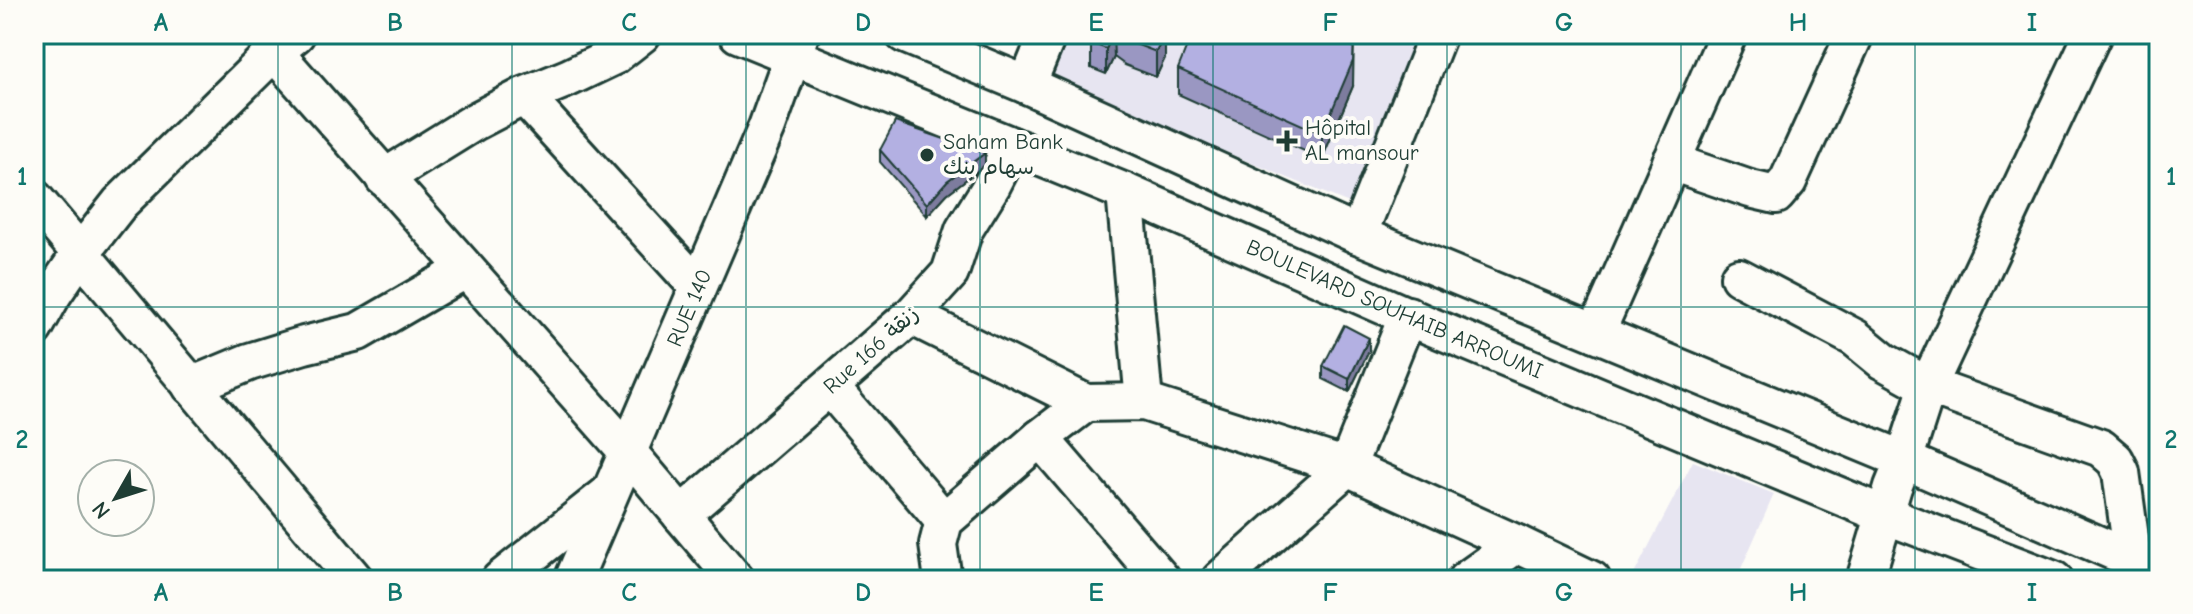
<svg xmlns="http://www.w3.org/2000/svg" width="2193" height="614" font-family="'Comic Neue','Playpen Sans Arabic',sans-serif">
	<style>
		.built { fill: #e7e5f1 }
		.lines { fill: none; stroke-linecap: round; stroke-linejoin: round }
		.minor-casing { stroke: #1f3d34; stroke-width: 42 }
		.minor { stroke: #fdfcf7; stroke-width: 36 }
		.wall { fill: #9a97c2; stroke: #1f3d34; stroke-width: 2 }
		.shaded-wall { fill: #7d7b9e; stroke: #1f3d34; stroke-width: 2 }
		.building { fill: #b3b0e2; stroke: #1f3d34; stroke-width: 2 }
		.grid { fill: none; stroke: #0f766e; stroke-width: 2; stroke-opacity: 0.55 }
		.poi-dot { fill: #1f3d34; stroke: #fdfcf7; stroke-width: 3 }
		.labels { text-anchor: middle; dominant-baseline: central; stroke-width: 8; stroke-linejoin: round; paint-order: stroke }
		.poi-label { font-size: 22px; fill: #1f3d34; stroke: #fdfcf7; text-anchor: start }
		.street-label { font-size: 22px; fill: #1f3d34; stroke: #fdfcf7 }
		.neatline { fill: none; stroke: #0f766e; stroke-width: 3 }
		.grid-label { font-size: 26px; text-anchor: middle; font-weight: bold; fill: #0f766e }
	</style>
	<rect width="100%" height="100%" fill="#fdfcf7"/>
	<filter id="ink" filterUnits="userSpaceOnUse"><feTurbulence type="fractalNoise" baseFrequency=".0125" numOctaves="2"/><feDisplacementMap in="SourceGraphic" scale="16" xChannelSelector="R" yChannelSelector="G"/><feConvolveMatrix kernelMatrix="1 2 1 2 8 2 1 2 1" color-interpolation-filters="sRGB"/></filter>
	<g filter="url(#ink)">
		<path class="built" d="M1069,34H1418L1349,203L1050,80Z
			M1693,461L1774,494L1736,580H1631Z"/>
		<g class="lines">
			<g class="minor-casing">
				<g id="minor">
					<path id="s1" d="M738,34L1125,192L1430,326L1885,515L2054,580"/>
					<path d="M904,34L1027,85L1358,235L1904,460L2159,571"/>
					<path d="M274,52L628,452L736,580"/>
					<path d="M1027,85L1048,34"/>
					<path d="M524,96L698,287"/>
					<path d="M1671,162L1750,189L1776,195L1788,181L1855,34"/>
					<path d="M384,178L476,121L524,96L568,78L614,56L642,34"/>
					<path d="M1125,192L1144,402"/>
					<path d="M34,198L355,580"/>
					<path d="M1358,235L1438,34"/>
					<path d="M1739,277L1855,338L1883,361L1928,386L2101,448L2115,460L2121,472L2133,560"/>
					<path d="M911,316L1086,403L1144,402L1347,467L1517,544L1592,580"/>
					<path d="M34,328L53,294L80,254L120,203L274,52L296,34"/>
					<path d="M1596,333L1728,34"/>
					<path d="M191,386L249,362L304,345L358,332L465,270"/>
					<path d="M830,387L944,521"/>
					<path d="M1086,403L1040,438L1162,580"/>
					<path d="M681,515L911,316L950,273L964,230L992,185L1012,146"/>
					<path d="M500,580L608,494"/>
					<path id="s2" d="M573,580L767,127L800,35"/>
					<path d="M943,580L938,544L944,521L1040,438"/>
					<path d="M1220,580L1347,467L1408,315"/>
					<path d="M1466,580L1517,544"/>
					<path d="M1865,580L1893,487L1904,460L1928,386L2093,34"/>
				</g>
			</g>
			<use href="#minor" class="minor"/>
		</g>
		<path class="wall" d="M1082,34H1165V58L1156,77L1125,65L1114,57L1106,74L1091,68V46L1082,43Z
			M1178,69L1353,86L1322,159L1178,94Z
			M880,150L985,165L947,194L927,216L880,162Z
			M1369,351L1349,392L1323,379V366Z"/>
		<path class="shaded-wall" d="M1113,34L1114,57L1106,74V49Z
			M1165,34V58L1156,77V52Z
			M1354,34L1353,86L1322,159V134Z
			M985,153V165L947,194L927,216V204L947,181Z
			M1369,338V351L1349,392V379Z"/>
		<path class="building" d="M1095,34H1113L1106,49L1091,43Z
			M1117,34H1165L1156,52L1125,40Z
			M1192,34H1354L1353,61L1322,134L1178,69Z
			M895,122L985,153L947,181L927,204L880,150Z
			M1344,325L1369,338L1349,379L1323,366Z"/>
	</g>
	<path class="grid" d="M278,34V580M512,34V580M746,34V580M980,34V580M1213,34V580M1447,34V580M1681,34V580M1915,34V580M34,307H2159"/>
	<g class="poi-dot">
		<path d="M1283 129h8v8h8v8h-8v8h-8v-8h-8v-8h8z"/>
		<circle cx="927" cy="155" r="8"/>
	</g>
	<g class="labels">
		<g class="poi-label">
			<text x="1305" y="128">Hôpital<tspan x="1305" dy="25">AL mansour</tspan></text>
			<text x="943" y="142">Saham Bank<tspan x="943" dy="25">سهام بنك</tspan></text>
		</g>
		<g class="street-label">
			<text stroke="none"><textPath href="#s2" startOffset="296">RUE 140</textPath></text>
			<text stroke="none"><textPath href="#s1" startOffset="712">BOULEVARD SOUHAIB ARROUMI</textPath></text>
			<text transform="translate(871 350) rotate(-42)">Rue 166 زنقة</text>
		</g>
	</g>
	<rect width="2193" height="614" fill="none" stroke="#fdfcf7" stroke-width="88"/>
	<g transform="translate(116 498) rotate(231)"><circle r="38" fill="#fdfcf7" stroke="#a4b0a9" stroke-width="2"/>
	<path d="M0-6L14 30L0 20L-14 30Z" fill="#1f3d34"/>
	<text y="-12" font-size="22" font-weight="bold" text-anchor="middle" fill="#1f3d34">N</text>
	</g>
	<rect x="44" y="44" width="2105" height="526" class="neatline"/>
	<g class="grid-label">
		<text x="161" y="31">A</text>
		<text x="395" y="31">B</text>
		<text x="629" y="31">C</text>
		<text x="863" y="31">D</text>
		<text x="1096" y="31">E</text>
		<text x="1330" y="31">F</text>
		<text x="1564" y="31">G</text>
		<text x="1798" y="31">H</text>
		<text x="2032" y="31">I</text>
		<text x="22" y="185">1</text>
		<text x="2171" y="185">1</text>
		<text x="22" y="448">2</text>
		<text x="2171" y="448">2</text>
		<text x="161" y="601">A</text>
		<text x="395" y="601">B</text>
		<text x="629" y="601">C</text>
		<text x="863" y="601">D</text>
		<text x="1096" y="601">E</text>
		<text x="1330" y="601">F</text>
		<text x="1564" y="601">G</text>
		<text x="1798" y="601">H</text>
		<text x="2032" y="601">I</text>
	</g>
</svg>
